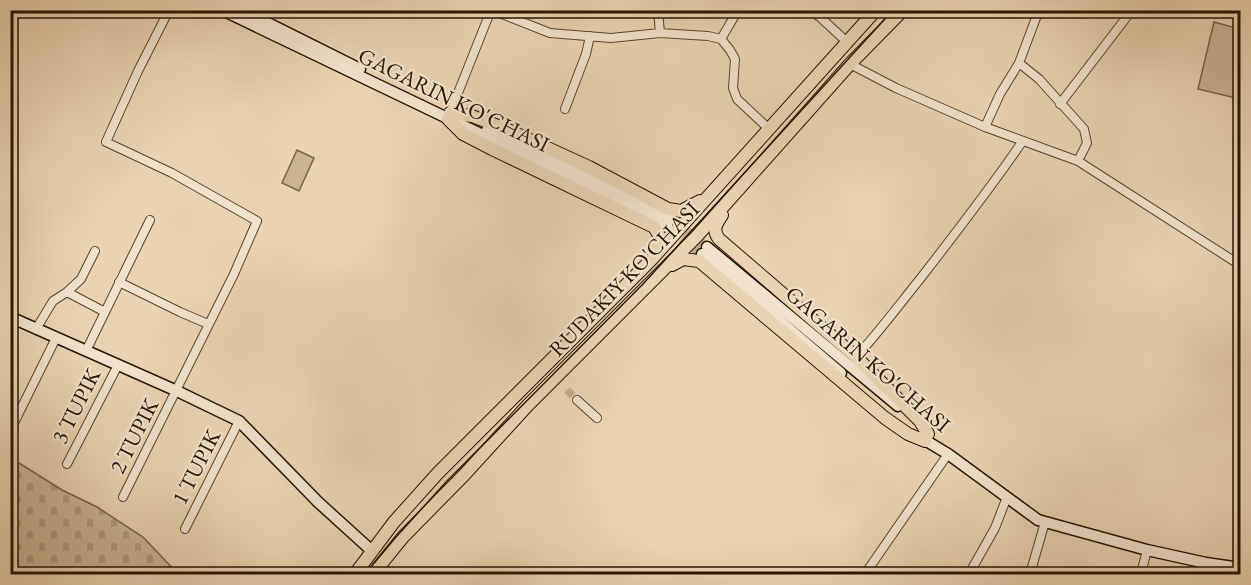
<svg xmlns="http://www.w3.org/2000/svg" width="1251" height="585" font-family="'EB Garamond',serif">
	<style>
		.green { fill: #c9b394; stroke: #79644a; stroke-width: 1.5 }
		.cemetery { fill: url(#cemetery-stones); stroke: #79644a; stroke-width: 1.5 }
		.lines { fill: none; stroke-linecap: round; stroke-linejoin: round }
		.street-tunnel { stroke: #c3ad8e; stroke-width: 8; stroke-dasharray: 8 4; stroke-linecap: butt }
		.secondary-tunnel { stroke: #c3ad8e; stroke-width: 10; stroke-dasharray: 10 5; stroke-linecap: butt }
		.street-casing { stroke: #59442c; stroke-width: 10 }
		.secondary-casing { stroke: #291500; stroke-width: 13 }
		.primary-casing { stroke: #291500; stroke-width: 14 }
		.street { stroke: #f1e2cd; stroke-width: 8 }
		.secondary { stroke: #f1e2cd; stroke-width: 10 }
		.primary { stroke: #ead3b2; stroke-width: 12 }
		.tram { stroke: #291500; stroke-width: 1.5 }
		.labels { text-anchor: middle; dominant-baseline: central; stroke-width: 4.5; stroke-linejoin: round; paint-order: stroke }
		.street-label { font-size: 22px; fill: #291500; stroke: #f1e2cd }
	</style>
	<defs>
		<pattern id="cemetery-stones" width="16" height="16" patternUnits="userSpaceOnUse" patternTransform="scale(1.5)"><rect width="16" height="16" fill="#c9b394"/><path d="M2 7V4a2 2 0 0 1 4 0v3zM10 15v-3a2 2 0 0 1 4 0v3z" fill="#ad997e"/></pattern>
	</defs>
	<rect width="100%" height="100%" fill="#ead3b2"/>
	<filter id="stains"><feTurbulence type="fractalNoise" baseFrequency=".00333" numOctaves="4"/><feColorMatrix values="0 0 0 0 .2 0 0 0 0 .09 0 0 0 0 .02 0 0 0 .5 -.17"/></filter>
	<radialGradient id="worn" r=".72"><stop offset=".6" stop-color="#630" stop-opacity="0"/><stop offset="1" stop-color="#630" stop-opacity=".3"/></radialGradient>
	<path class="green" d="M1214,22L1240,29V99L1198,89Z
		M297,150L314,158L299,191L282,183Z"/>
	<path class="cemetery" d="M11,458L62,490L97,507L143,537L178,574H18L11,569Z"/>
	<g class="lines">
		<path class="street-tunnel" d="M567,390L577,400"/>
		<path class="secondary-tunnel" d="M674,222L707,247
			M670,229L702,254"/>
		<g class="street-casing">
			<path id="street" d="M492,10L550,33L611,38L660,33L658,10
				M738,10L721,39L730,50L735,59L733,88L737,99L769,129
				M809,10L820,17L847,42
				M660,33L708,36L721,39
				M1019,63L1039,79L1084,129L1087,143L1078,161
				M850,64L896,88L985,127L1078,161L1240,265
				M1060,104L1132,10
				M565,109L586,54L590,36
				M450,113L491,10
				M985,127L1000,94L1019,63L1039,10
				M119,282L180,312L208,324
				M67,292L105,312
				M36,329L53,301L67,292L81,279L95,251
				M86,351L150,220
				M856,357C879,332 899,305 920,279C955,234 990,189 1022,142
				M577,400L597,418
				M10,431L56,338
				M67,464L118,365
				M123,497L234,274L257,221L172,173L106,142L138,71L169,10
				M185,529L239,421
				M865,574L948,454
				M969,574L995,528L1007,497
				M1030,574L1045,522
				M1141,574L1147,550"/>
		</g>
		<g class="secondary-casing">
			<path id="secondary" d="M222,10L637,209L668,227
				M242,10L360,69
				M487,130L628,195L670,220
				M707,247L898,406
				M702,254L841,373
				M10,317L177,391L239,421L318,502L372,551
				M920,437L948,454L1038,520L1147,550L1206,563L1240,568"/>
		</g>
		<g class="primary-casing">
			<path id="primary" d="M450,113L472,116L506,129L589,167L668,209L681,211L700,201
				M448,119L463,134L492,149L654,227L660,237L656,250
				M722,215C716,224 712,230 719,239L856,357L920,421L928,434
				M672,265L683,259L699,261L885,418L908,434L925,441
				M355,574L394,522L438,473L651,260L876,10
				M373,574L403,537L465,474L528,405L697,236L850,64L903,10"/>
		</g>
		<use href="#street" class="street"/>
		<use href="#secondary" class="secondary"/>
		<use href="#primary" class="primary"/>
		<path class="tram" d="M365,574L396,537L447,481L643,284L893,10"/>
	</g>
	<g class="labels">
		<g class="street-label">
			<text transform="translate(454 100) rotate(26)">GAGARIN KO'CHASI</text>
			<text transform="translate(624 279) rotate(-46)">RUDAKIY KO'CHASI</text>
			<text transform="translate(868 359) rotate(41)">GAGARIN KO'CHASI</text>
			<text transform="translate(76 406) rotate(-63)">3 TUPIK</text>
			<text transform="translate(134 436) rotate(-63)">2 TUPIK</text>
			<text transform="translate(196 467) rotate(-63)">1 TUPIK</text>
		</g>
	</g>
	<rect width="1251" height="585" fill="none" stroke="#ead3b2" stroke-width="36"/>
	<rect x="12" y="12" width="1227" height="561" fill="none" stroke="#291500" stroke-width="3"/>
	<rect x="18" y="18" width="1215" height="549" fill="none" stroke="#291500" stroke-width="1.5"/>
	<rect width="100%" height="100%" filter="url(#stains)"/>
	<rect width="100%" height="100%" fill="url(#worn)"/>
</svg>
